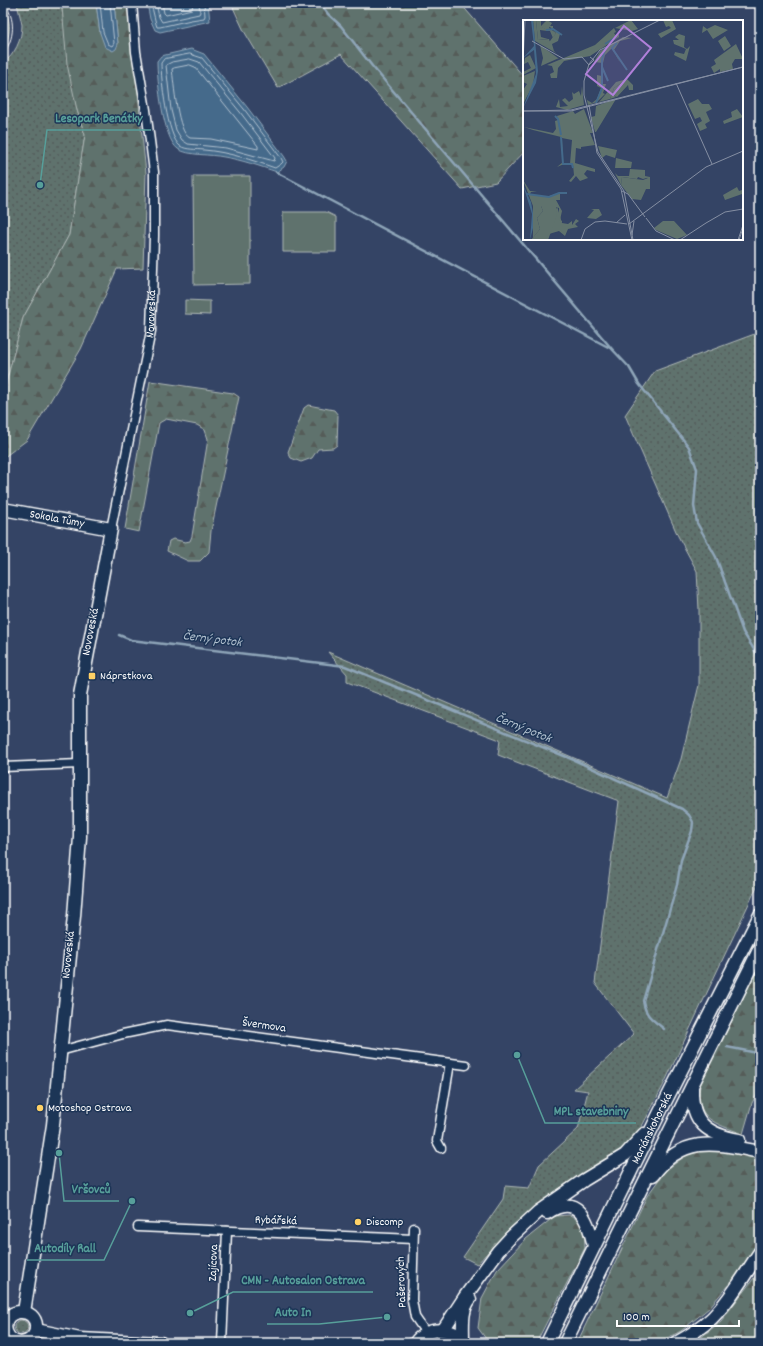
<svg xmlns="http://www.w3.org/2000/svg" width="763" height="1346" font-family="Dekko,sans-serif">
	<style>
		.grass { fill: url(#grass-dots); stroke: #afb8b6 }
		.forest { fill: url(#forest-firs); stroke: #afb8b6 }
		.pitch { fill: #5f726d; stroke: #afb8b6 }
		.water { fill: #446a8b; stroke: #8fa6b9 }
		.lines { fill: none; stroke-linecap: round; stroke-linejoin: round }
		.shore { stroke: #b4c3d1; stroke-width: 1 }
		.stream { stroke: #8fa6b9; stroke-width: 2.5 }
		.street-casing { stroke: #fff; stroke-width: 11 }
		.secondary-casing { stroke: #fff; stroke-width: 15 }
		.street { stroke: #1d3557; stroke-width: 8 }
		.secondary { stroke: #1d3557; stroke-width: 12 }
		.tram { stroke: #fff; stroke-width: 1 }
		.poi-dot { fill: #ffd166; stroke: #1d3557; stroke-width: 1.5 }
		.labels { text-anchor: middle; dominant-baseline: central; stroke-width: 3; stroke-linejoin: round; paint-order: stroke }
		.street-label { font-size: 12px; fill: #fff; stroke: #1d3557 }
		.poi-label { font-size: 12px; fill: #fff; stroke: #1d3557; text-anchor: start }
		.water-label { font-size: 13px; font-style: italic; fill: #b4c3d1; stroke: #1d3557 }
		.inset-river { fill: none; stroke: #446a8b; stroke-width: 2 }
		.inset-road { fill: none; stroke: #858fa3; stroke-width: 1 }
		.view { fill: #b080d9; fill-opacity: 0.15; stroke: #b080d9; stroke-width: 2 }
		.inset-edge { fill: none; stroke: #fff; stroke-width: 2 }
		.leader { fill: none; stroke: #579f9a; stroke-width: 1.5 }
		.callout-dot { fill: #579f9a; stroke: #1d3557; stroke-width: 1.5 }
		.callout-label { font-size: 13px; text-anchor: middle; font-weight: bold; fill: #579f9a; stroke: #1d3557; stroke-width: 3; stroke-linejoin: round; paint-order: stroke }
	</style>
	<defs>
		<pattern id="grass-dots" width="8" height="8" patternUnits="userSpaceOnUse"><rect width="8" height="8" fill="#5f726d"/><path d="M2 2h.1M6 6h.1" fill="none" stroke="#545b59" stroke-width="1.8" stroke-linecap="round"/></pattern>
		<pattern id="forest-firs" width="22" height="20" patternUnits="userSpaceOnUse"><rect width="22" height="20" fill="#5f726d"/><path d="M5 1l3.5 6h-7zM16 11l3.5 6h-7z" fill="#545b59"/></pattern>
	</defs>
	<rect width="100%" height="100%" fill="#344465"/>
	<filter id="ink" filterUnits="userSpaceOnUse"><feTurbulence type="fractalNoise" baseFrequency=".025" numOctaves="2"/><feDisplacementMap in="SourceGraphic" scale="8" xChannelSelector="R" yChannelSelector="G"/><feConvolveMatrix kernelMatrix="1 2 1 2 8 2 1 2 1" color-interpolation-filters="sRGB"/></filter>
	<g filter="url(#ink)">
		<path class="grass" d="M17,3H61L77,110L85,135L69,235L23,318L3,395V63C15,55 22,39 22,25C21,18 18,10 17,3Z
			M3,8C12,20 11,36 3,49Z
			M760,332V880L663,1086L640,1130L614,1157L549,1196L511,1227L477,1264L463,1257L503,1199L505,1186L529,1188L539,1165L578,1129L588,1091L574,1089L634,1034L595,983L619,801L498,755L500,740L347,682V674L328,652L667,798L681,759L699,685V610L697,571L678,536L625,415L655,371Z
			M14 1327a7 7 0 1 1 14 0a7 7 0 1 1-14 0Z
			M431,1336H446L460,1343H421Z"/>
		<path class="forest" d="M61,3H96L100,33L118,44L114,3H132L140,117L146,173L143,268L117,269L81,349L27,440L3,458V395L23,318L69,235L85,135L77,110L67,64L62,7Z
			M231,3H460L524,77V152L496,182L462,189L341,54L278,88L244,31Z
			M150,381L233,393L239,397L211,531L209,552L200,561H188L167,551L169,541L173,539L185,542L190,541L192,536L208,439L205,430L197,425L166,419L159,423L139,532L125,529Z
			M308,405L334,410L338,415L337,445L333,448L318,449L312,458L301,462L291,458L288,452L304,408Z
			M760,964V1088L752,1103L743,1134C715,1123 695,1120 700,1085Z
			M717,1148L760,1157V1239L734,1278L709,1308L681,1331L659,1342L652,1343H577L647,1196L666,1170L688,1154Z
			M570,1215C585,1224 584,1231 585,1248L536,1343H489L478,1328L482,1298L497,1270L526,1239L555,1216Z
			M760,1270V1343H694L721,1321Z"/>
		<path class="pitch" d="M193,176H250V284L194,285Z
			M283,212H326L336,217V252H283Z
			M185,300L210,301V315L185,314Z"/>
		<path class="water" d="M96,3H114L118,44L116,49L113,51L105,47L100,33Z
			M147,3H208L210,21L160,32L155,30L150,19Z
			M191,49L204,54L247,107L284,156L287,161L284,167L277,172C259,166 242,160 224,157C211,154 188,156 178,149C163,139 157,80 157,61L161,56Z"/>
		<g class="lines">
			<path class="shore" d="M100,3L103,32L108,44L112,46L114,43L110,3
				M151,3L156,24L157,27H160L191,20L204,18L205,16L204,3
				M156,3L159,17L162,22L199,14L200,12L199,3
				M162,3L164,13L166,15L192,9L193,3
				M190,54L202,58L244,109L281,158L283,162L281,164L275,168C252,160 228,152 204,150C196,149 186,150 180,146C167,136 161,79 161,63L164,59Z
				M190,59L199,62L240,112L275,158L274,161L226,148L188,144L182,140L176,130L171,110L166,65L172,62Z
				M190,65L195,67L258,146V149L211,139L190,138C177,133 174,82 172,69L174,68Z"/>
			<path class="stream" d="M320,3L328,14L341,26L372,66L612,349L629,367L639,384L689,447L697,469L694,506L697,523L716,557L743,632L760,659
				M276,172L610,348
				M119,635L131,640L345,666L574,760L682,809L689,815L693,822L692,831L681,860L677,885L643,1001C646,1017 652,1019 664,1029
				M760,1043V1044
				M727,1047L752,1052L760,1055"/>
			<g class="street-casing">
				<g id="street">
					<path id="s1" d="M111,529L151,331L154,236V172L146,110L136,52L132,3"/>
					<path d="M3,767L80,764"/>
					<path d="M60,1051L123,1034L167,1025L466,1065"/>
					<path d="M441,1148L437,1141L450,1063"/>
					<path d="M138,1227L413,1239"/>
					<path d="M414,1228L412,1300L415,1317L426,1333"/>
					<path d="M222,1343L227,1231"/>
				</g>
			</g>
			<g class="secondary-casing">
				<g id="secondary">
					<path id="s2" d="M3,509L111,529L80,695V837L74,916L53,1125L24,1312"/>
					<path d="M692,1088C691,1123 707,1134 739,1140"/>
					<path d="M653,1175C684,1134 715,1143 760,1152"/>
					<path d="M547,1213C578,1192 588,1220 594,1246"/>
					<path d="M36,1330L80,1339L161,1343"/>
					<path d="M443,1330L464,1298L498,1251L510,1238L538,1212L584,1180L625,1155L644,1134"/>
					<path d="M463,1340C463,1326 461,1310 470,1299"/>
					<path d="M20,1343C1,1340 0,1314 19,1312C40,1310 43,1340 21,1343"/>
					<path d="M415,1343C427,1326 453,1326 465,1343"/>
					<path id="s3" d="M547,1343L659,1114L760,915"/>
					<path d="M565,1343L760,948"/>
					<path d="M676,1343C689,1336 701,1328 712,1318C731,1299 745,1274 760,1252"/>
				</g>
			</g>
			<use href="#street" class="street"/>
			<use href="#secondary" class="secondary"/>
			<path class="tram" d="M3,54C15,39 16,18 4,3"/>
		</g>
	</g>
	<g class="poi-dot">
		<rect x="88" y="672" width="8" height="8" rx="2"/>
		<circle cx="40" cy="1108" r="4"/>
		<circle cx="358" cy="1222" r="4"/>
	</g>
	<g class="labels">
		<g class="street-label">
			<text stroke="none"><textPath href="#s1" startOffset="219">Novoveská</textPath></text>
			<text stroke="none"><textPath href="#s2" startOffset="55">Sokola Tůmy</textPath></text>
			<text transform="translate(91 632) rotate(-79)">Novoveská</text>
			<text transform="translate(69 955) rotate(-84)">Novoveská</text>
			<text transform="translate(264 1026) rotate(8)">Švermova</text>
			<text stroke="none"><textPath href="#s3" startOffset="239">Mariánskohorská</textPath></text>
			<text transform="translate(276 1221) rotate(2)">Rybářská</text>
			<text transform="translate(214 1263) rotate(-88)">Zajícova</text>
			<text transform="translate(402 1282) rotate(-92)">Pašerových</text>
		</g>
		<g class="poi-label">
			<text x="100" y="676">Náprstkova</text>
			<text x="48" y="1108">Motoshop Ostrava</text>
			<text x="366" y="1222">Discomp</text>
		</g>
		<g class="water-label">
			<text transform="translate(212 640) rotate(7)">Černý potok</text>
			<text transform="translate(523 729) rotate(22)">Černý potok</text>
		</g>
	</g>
	<g transform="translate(523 20)">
		<rect width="220" height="220" fill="#344465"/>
		<path d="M10,0H13L15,20L26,19L29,29L33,33L12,21ZM24,0L29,3L26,8L33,13L30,18L27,11H17L24,10L18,7ZM140,0H149L153,9L138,18L135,14L148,8L146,6L143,7ZM192,5L205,10L190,19L184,10L179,13L180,6L184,9ZM156,14L162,16L161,27L164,29L167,26L163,41L151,35L152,32L161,34L163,29L151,24L150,20H156L152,17ZM100,17L109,18L97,21L91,30L97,43L89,28L82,35L80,43L71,42L77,31ZM213,24L220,39H212L209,44L210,49L197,52V49L191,53L188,47L193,44L191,40ZM7,35L13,48L0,55V52L8,48L5,42L1,44L2,38ZM104,59L110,65V70H106L105,65L94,77L90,75L93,77L87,79L91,68ZM175,79L179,84H186L189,89L183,92L187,101L182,104L184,108L177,111L174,104L179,101L177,97L172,99L165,84ZM214,89L220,97L201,104L200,101L209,97L208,92ZM99,157L120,160L125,158L121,157H127V169H123L118,180L109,179L98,165ZM214,167L216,171L219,170V174L202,180L200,175ZM10,186H18L20,191L14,198L17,209L10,218ZM34,186L39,203L45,204L49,201V205L53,199L56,201L52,204L55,207L45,209L42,216L36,211L26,214ZM68,189H76L79,195L73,199L64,198L71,190Z" fill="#5f726d"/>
		<path d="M13,0H18V6L24,0L19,7L25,10H17L18,17L25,19L15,20ZM108,0L115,9L109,11L92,8ZM26,6H30V10L37,14L35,21L29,24L31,31L20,24L27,21L33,13ZM91,8L93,12L91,13L93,16L96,14V17L67,36L41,41L35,48L34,58H28L27,54L31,52L29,46L24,45L72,25ZM17,25L35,38H36L18,46L20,38ZM12,51L10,65L0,84V70L4,64L0,62V56ZM74,55L79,56L80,64H83L80,73L82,74L74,82L65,85L61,68L64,80L69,83L74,79L78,68L74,66ZM104,59L91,68L87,79L76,82L93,62ZM59,66L61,85L44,90L33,87L36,79L37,87L45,86L39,80L42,78L46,82L50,79L49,72L51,74L56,71L58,76ZM93,79L73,112H72L68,97L72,96L73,86ZM61,89L70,113H67L72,125L58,127V129L53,128L52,143L72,149V152L64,150L61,154L65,158L57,161L53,156L48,162L46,161L51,155L50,145L41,144L34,147L40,142L38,117L10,110L1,107L30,113L33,109L32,101L35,100L34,96L50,91L52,94ZM39,118L49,120L47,144L40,143ZM75,126L94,130L92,138L83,135L79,138ZM93,138L109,142L108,148H92ZM107,149L122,150V156L127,157L120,159L115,157L114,159L99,157L98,165L92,153L95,156H106ZM0,160L7,171H14L8,172L7,174L23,177L36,173L44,174H37V180H33L39,191L37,200L39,201V203L36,200V188L33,187L34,195L25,220H8L17,209L14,198L20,191L18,186H10Z" fill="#5f726d" fill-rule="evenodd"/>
		<path d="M202,16L208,26L201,31L195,21ZM140,201H151L164,215L154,219L133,210L131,208Z" fill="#5f726d"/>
		<path d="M8,0H10L15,51L13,63L0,88L13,54L11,30L0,38L11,26ZM0,165L8,182L10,193V208L7,220L9,194Z" fill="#446a8b"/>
		<path class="inset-river" d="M23,10L30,9L39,15M94,23L89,28L104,50M82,24L93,17M79,47L85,61M73,83L79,68V40L82,28M32,96L35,99L38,115M38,117L40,144H49L50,148M4,174L26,177L36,173H44"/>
		<path class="inset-road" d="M9,21L41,39L59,37L66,45L71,40L67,37M0,43L2,0M153,63L189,144M66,85L74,133L98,169L109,220M0,91H48L220,47M0,91L48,90L220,47M99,171L105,174L122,197M123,198L133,211L152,220M93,203L102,195M183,203L202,192L220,189M106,204L183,147L220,131M109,215L111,201M58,220L62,209L72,202L82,201L104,204M110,220L101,171L75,132L61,75V61L66,44L77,30L137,0M157,220L183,203M215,220L220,205M216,220L220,208"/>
		<path class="view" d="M101,6L128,28L90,75L63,54Z"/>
		<rect width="220" height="220" class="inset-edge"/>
	</g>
	<path class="leader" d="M40 185L47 130H151M517 1055L545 1123H636M59 1153L64 1201H119M132 1201L104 1260H27M190 1313L233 1292H373M387 1317L319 1324H267"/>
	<g class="callout-dot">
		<circle cx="40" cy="185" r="4"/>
		<circle cx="517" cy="1055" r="4"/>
		<circle cx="59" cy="1153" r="4"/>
		<circle cx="132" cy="1201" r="4"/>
		<circle cx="190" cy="1313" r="4"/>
		<circle cx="387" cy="1317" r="4"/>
	</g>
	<g class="callout-label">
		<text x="99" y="122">Lesopark Benátky</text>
		<text x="591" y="1115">MPL stavebniny</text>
		<text x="91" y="1193">Vršovců</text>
		<text x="65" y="1252">Autodíly Rall</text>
		<text x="303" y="1284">CMN - Autosalon Ostrava</text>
		<text x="293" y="1316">Auto In</text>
	</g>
	<rect width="763" height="1346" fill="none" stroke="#1d3557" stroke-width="16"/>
	<rect x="8" y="8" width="747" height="1330" fill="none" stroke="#fff" stroke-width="1.5" filter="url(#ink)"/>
	<path d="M617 1320v6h122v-6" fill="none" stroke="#ffffff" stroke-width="2"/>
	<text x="623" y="1320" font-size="12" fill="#ffffff" stroke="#1d3557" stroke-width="3" paint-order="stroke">100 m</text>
</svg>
